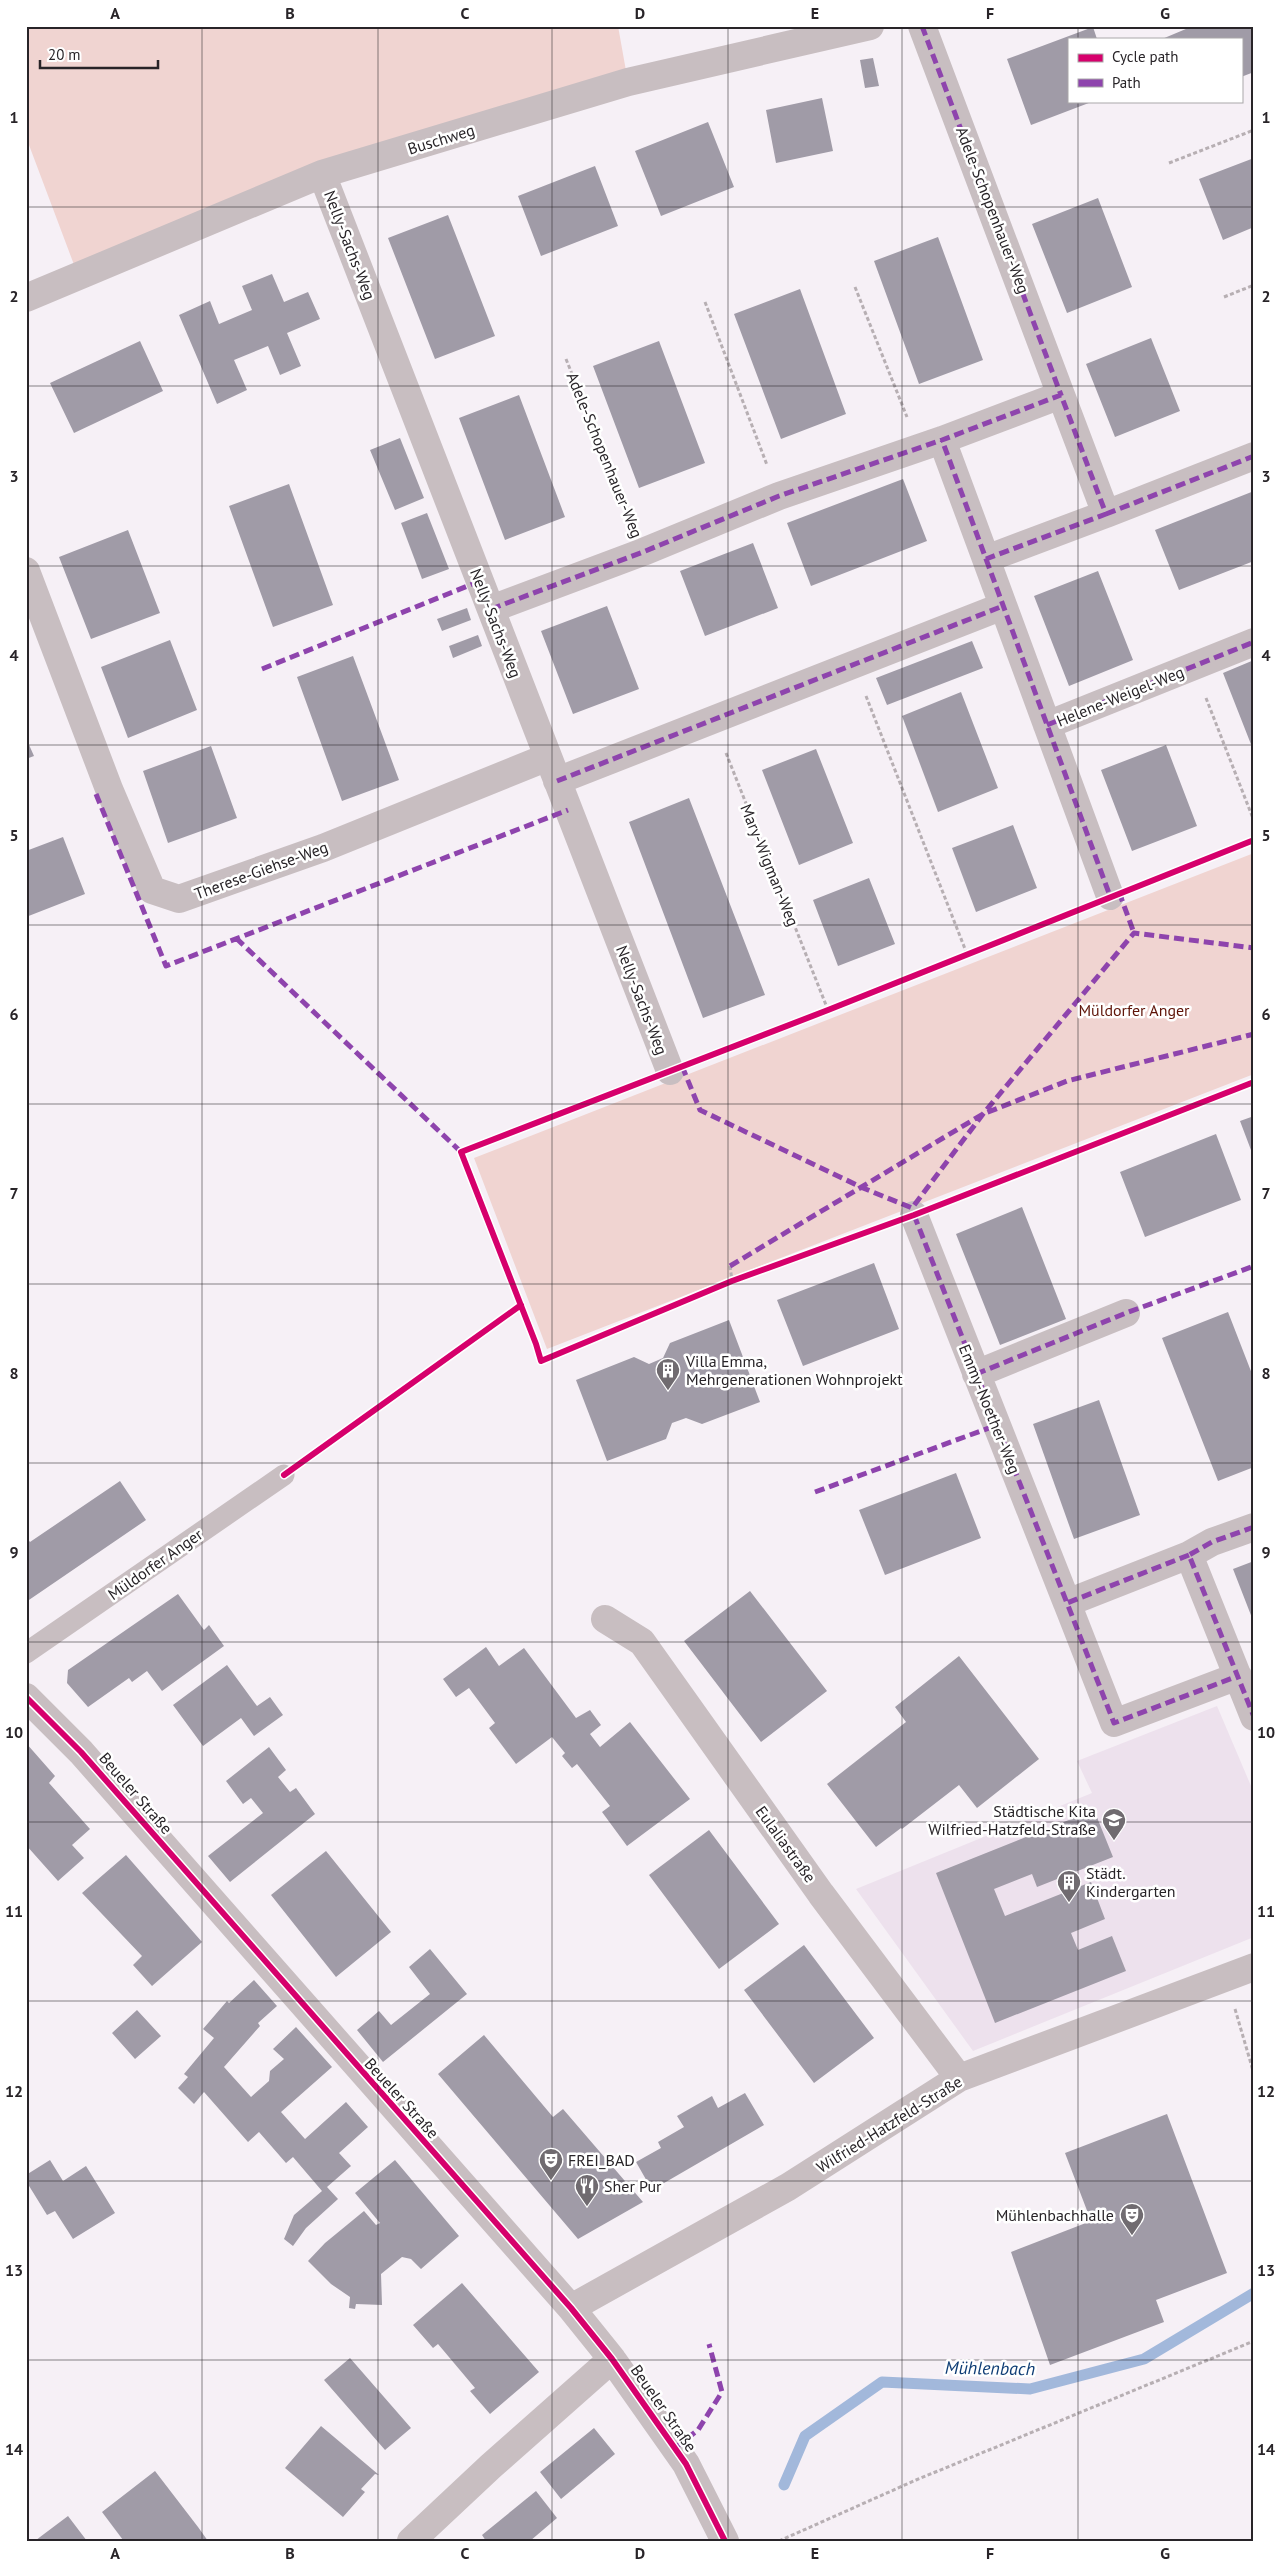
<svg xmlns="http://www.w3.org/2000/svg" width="1280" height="2567" font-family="'PT Sans',sans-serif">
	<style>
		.built { fill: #ede1ed }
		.green { fill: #f0d4d1 }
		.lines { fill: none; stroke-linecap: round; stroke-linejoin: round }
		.stream { stroke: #a2b8db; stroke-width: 11 }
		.building { fill: #a09ba7 }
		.path { stroke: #b7afb3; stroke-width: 3; stroke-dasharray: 4 2.5; stroke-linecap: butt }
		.lane { stroke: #c8bec1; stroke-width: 21 }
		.street { stroke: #c8bec1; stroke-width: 28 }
		.quiet { stroke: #8e44ad; stroke-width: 5; stroke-dasharray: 10 5; stroke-linecap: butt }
		.cycleway-casing { stroke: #fff; stroke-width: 9 }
		.cycleway { stroke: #d6006c; stroke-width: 6 }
		.grid { fill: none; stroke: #282428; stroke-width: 1; stroke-opacity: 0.55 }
		.labels { text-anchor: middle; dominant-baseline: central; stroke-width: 5; stroke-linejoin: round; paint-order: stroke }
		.street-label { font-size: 16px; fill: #282428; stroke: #fff }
		.park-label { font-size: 16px; fill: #5f1509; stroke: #fff }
		.poi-label { font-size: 16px; fill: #282428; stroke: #fff; text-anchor: start }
		.water-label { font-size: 18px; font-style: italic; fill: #0f3d75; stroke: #fff }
		.neatline { fill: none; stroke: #282428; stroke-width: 2 }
		.grid-label { font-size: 16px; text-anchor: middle; font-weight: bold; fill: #282428 }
	</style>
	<rect width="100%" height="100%" fill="#f6f0f6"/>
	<path class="built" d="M1217,1706L1254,1793V1937L973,2051L856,1889L1092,1793L1077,1761Z"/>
	<path class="green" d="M26,26H618L628,82L322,174L79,278L26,137Z
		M1254,853V1074L547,1349L474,1158Z"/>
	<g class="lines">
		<path class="stream" d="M784,2485L805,2436L882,2382L1030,2389L1144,2359L1254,2293"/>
	</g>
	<path class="building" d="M1193,26H1254V72L1241,77V39H1162Z
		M1093,27L1097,39H1069V101H1094L1031,125L1007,59Z
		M873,58L879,86L865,88L860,60Z
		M822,98L833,151L776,163L766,110Z
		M708,122L734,187L661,216L635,151Z
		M1254,158V227L1223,240L1199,179Z
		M595,166L618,226L541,256L518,196Z
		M1098,198L1132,287L1067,313L1032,224Z
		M448,215L495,336L435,359L388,238Z
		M938,237L983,360L919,384L874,261Z
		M272,274L284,302L308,292L320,319L287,333L301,366L280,375L268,346L234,360L247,390L217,404L179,315L210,301L219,324L252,310L242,286Z
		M800,289L846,414L781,439L734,314Z
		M1151,338L1180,411L1115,437L1086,364Z
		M140,341L163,391L74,433L50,383Z
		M659,341L705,463L639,488L593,366Z
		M519,395L565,517L505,540L459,418Z
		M400,438L424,498L395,510L370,450Z
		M903,479L927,541L811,586L787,523Z
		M289,484L333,605L273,627L229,506Z
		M1254,491V561L1179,590L1155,530Z
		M427,513L449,569L422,579L401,523Z
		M128,530L160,613L91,639L59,557Z
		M753,543L778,608L705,636L680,571Z
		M1098,571L1133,660L1069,686L1034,596Z
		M607,606L639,689L573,714L541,631Z
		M467,608L471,620L442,631L437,619Z
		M478,635L482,646L453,658L449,646Z
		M170,640L197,710L128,738L101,667Z
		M972,641L983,668L887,705L876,678Z
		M353,656L399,780L342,801L297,677Z
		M1254,660V752L1223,673Z
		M961,692L998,788L938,812L902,716Z
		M26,738L34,756L26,759Z
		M1166,745L1197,826L1132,851L1101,770Z
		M211,746L237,818L168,843L143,771Z
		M816,749L853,843L799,865L762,770Z
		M689,798L765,995L703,1018L629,822Z
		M1013,825L1037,888L976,912L952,848Z
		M63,837L85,894L26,917V851Z
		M869,878L895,944L838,966L813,900Z
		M1254,1116V1158L1240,1121Z
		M1216,1134L1241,1200L1145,1237L1120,1172Z
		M1022,1207L1066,1319L1000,1345L956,1234Z
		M874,1263L899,1329L803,1366L777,1300Z
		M1228,1312L1254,1379V1467L1218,1481L1162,1338Z
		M729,1320L760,1402L702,1424L686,1418L672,1423L666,1439L607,1461L576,1380L634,1357L649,1364L663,1358L670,1343Z
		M1099,1400L1140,1515L1074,1539L1033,1424Z
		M956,1473L981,1538L885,1575L859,1510Z
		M120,1481L146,1520L26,1602V1537L30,1542Z
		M1254,1561V1623L1233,1569Z
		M750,1591L827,1691L761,1742L684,1641Z
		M178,1594L204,1630L209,1625L224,1646L162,1691L147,1671L132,1682L129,1678L88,1707L67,1683L68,1670Z
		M486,1647L499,1666L524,1648L576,1718L590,1710L601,1725L590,1734L600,1747L630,1722L690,1799L627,1846L602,1812L610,1806L577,1764L572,1768L562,1756L565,1753L552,1737L516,1764L489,1728L495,1723L469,1688L456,1697L443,1679Z
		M959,1656L1039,1759L977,1808L959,1785L902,1829L901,1828L876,1847L827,1784L906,1722L895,1707Z
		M227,1665L257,1706L270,1697L283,1715L254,1736L241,1718L203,1746L173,1705Z
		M26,1743L55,1776L49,1783L90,1829L72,1845L84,1858L58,1881L26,1845Z
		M269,1747L286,1770L278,1777L290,1792L296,1788L315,1814L230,1882L208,1856L263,1813L251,1798L243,1804L226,1781Z
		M1094,1810L1113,1857L1037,1887L1032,1874L994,1889L1005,1916L1091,1882L1105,1919L1071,1933L1078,1950L1112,1936L1126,1971L995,2023L936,1873Z
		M709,1830L779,1924L719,1969L649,1875Z
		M326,1851L391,1932L336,1977L271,1895Z
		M126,1855L202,1942L152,1986L133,1965L142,1956L82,1893Z
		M804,1945L874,2038L814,2083L744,1990Z
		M430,1949L467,1994L383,2062L357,2030L379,2011L391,2025L430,1994L409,1967Z
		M254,1980L277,2006L258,2023L260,2026L224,2067L251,2097L269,2081L270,2071L284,2059L273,2049L296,2027L332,2067L281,2112L305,2139L346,2102L368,2127L339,2153L351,2166L327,2187L338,2199L306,2228L293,2246L284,2239L294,2215L322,2191L293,2157L286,2163L259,2132L248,2142L204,2092L194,2104L178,2088L188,2077L184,2074L214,2038L203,2029L227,2001L229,2003Z
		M137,2010L161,2036L135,2059L112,2033Z
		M484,2035L553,2117L563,2109L643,2202L578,2239L438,2074Z
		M745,2093L764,2125L652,2190L636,2162L661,2148L658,2142L684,2127L677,2116L712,2096L718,2108Z
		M1167,2114L1227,2273L1156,2300L1164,2322L1050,2365L1011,2252L1091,2221L1065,2153Z
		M50,2160L63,2181L86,2166L115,2213L73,2239L55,2211L47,2215L26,2181V2175Z
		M395,2160L459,2236L421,2269L411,2259L402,2257L381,2274L382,2305L356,2304L355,2309L349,2308L350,2297L331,2284L308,2261L325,2243L364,2211L376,2225L380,2223L355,2193Z
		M462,2283L539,2372L490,2414L470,2391L475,2388L438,2344L433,2348L413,2325Z
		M350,2358L411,2428L385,2450L324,2380Z
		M321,2426L379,2475L375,2474L361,2489L365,2492L343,2517L285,2468Z
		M594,2428L615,2454L561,2499L540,2472Z
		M155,2471L198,2527L208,2541L123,2540L102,2512Z
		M536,2491L557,2518L530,2541H486L482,2535Z
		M68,2516L87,2541H35L40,2537Z"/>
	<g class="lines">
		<path class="path" d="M1169,163L1254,130
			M855,287L907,417
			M1224,297L1254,285
			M705,302L767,465
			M566,359L631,521
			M866,696L967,954
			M1206,698L1254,821
			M726,753L828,1010
			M730,1266L732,1281
			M1235,2009L1254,2074
			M779,2541L916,2480L1254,2341"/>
		<path class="lane" d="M26,1653L284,1475"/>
		<path class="street" d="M922,26L1061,395
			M322,174L670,1071
			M26,298L322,174L628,82L870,26
			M1106,514L1254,456
			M986,559L1110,896
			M26,571L109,789L152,890L179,899L323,848L548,757
			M491,609L643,552L779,496L942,440L1061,395L1106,514L986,559L942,440
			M1047,725L1254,642
			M557,781L1003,606
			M914,1215L1067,1603
			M976,1374L1126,1313
			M1254,1527L1212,1542L1189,1555L1254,1717
			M1189,1555L1067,1603L1114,1723L1238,1676
			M605,1619L642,1642L821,1894L959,2078
			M26,1697L81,1752L571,2308L612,2359L686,2464L725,2541
			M571,2308L788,2187L959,2078L1254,1967
			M411,2541L491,2466L612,2359"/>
		<path class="quiet" d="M922,26L1061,395
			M1106,514L1254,456
			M986,559L1110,896
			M491,609L643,552L779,496L942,440L1061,395L1106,514L986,559L942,440
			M262,669L480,581
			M1047,725L1254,642
			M557,781L1003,606
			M96,794L166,966L568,810
			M1119,892L1134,933
			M236,938L461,1152L462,1156
			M682,1066L700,1110L863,1188L912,1208L983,1114L1134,933L1254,948
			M914,1215L1067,1603
			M730,1266L983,1114L1067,1081L1254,1034
			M976,1374L1126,1313L1254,1266
			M815,1492L997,1425
			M1254,1527L1212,1542L1189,1555L1254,1717
			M1189,1555L1067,1603L1114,1723L1238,1676
			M675,2448L698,2430L722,2392L709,2344"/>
		<g class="cycleway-casing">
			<path id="cycleway" d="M1254,840L828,1010L461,1152L536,1344L541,1361L732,1281L914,1215L1254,1082
				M284,1475L521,1305
				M26,1697L81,1752L571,2308L612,2359L686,2464L725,2541"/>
		</g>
		<use href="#cycleway" class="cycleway"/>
	</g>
	<path class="grid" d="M202,26V2541M378,26V2541M552,26V2541M728,26V2541M902,26V2541M1078,26V39M1078,101V2541M26,207H1254M26,386H1254M26,566H1254M26,745H1254M26,925H1254M26,1104H1254M26,1284H1254M26,1463H1254M26,1642H1254M26,1822H1254M26,2001H1254M26,2181H1254M26,2360H1254"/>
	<defs>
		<g id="building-pin" transform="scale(1.25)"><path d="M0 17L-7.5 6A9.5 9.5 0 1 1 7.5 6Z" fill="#706b70" stroke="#fff"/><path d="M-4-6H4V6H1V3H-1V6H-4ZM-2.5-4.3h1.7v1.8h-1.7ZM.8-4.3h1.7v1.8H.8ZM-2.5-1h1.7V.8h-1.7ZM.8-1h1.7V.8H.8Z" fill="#fff"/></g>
		<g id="school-pin" transform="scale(1.25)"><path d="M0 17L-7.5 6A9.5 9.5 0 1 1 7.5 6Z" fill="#706b70" stroke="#fff"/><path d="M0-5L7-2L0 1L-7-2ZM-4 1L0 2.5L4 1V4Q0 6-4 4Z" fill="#fff"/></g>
		<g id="theatre-pin" transform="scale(1.25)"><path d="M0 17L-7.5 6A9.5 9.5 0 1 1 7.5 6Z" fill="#706b70" stroke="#fff"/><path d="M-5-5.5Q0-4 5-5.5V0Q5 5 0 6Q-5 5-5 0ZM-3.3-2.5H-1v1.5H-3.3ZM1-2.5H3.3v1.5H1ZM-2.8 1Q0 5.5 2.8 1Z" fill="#fff"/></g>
		<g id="restaurant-pin" transform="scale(1.25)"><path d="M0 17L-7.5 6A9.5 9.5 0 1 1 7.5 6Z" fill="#706b70" stroke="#fff"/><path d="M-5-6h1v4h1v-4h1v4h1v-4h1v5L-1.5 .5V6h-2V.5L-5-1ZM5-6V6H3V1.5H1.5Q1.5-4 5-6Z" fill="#fff"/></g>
	</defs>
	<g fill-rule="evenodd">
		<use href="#building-pin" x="668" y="1370"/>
		<use href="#school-pin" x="1114" y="1820"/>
		<use href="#building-pin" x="1069" y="1882"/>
		<use href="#theatre-pin" x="551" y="2160"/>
		<use href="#restaurant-pin" x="587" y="2186"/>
		<use href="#theatre-pin" x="1132" y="2215"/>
	</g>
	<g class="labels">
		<g class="street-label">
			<text transform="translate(441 139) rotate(-17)">Buschweg</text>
			<text transform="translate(993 210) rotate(69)">Adele-Schopenhauer-Weg</text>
			<text transform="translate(350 245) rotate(69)">Nelly-Sachs-Weg</text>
			<text transform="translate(605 455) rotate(68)">Adele-Schopenhauer-Weg</text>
			<text transform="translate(496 623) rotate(69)">Nelly-Sachs-Weg</text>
			<text transform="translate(1120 696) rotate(-22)">Helene-Weigel-Weg</text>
			<text transform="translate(770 865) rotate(68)">Mary-Wigman-Weg</text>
			<text transform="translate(261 870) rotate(-20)">Therese-Giehse-Weg</text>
			<text transform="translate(642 1000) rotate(69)">Nelly-Sachs-Weg</text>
			<text transform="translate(990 1409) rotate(68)">Emmy-Noether-Weg</text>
			<text transform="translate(155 1564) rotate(-35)">Müldorfer Anger</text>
			<text transform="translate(136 1793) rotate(49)">Beueler Straße</text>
			<text transform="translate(786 1844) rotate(54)">Eulaliastraße</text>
			<text transform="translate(402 2098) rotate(48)">Beueler Straße</text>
			<text transform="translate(889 2124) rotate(-32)">Wilfried-Hatzfeld-Straße</text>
			<text transform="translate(664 2408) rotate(55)">Beueler Straße</text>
		</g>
		<g class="park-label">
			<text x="1134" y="1010">Müldorfer Anger</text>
		</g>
		<g class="poi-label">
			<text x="686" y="1361">Villa Emma,<tspan x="686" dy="18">Mehrgenerationen Wohnprojekt</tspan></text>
			<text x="1096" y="1811" text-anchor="end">Städtische Kita<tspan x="1096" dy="18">Wilfried-Hatzfeld-Straße</tspan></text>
			<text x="1086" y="1873">Städt.<tspan x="1086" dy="18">Kindergarten</tspan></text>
			<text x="568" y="2160">FREI_BAD</text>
			<text x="604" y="2186">Sher Pur</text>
			<text x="1114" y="2215" text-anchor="end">Mühlenbachhalle</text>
		</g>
		<g class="water-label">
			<text transform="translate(990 2368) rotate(1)">Mühlenbach</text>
		</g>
	</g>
	<rect width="1280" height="2567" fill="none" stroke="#ffffff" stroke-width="55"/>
	<rect x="1068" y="38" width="175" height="65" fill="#ffffff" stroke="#a9a7a9"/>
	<rect x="1078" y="54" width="25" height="8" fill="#d6006c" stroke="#a9a7a9"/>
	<text x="1112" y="62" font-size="15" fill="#282428">Cycle path</text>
	<rect x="1078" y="79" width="25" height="8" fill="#8e44ad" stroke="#a9a7a9"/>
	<text x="1112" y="88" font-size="15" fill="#282428">Path</text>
	<path d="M40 60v8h118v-8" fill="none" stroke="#282428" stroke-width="2.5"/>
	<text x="48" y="60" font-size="15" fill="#282428" stroke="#ffffff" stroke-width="4" paint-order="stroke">20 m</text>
	<rect x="28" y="28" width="1224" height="2512" class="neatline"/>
	<g class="grid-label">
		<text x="115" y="19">A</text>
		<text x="290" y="19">B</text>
		<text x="465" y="19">C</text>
		<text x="640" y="19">D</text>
		<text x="815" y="19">E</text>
		<text x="990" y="19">F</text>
		<text x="1165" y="19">G</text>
		<text x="14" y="123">1</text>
		<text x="1266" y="123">1</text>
		<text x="14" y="302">2</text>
		<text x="1266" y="302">2</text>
		<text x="14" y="482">3</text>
		<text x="1266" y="482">3</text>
		<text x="14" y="661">4</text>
		<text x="1266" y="661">4</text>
		<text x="14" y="841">5</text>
		<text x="1266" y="841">5</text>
		<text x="14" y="1020">6</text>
		<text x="1266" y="1020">6</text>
		<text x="14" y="1199">7</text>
		<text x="1266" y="1199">7</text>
		<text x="14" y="1379">8</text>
		<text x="1266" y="1379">8</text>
		<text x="14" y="1558">9</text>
		<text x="1266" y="1558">9</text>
		<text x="14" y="1738">10</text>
		<text x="1266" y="1738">10</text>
		<text x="14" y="1917">11</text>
		<text x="1266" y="1917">11</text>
		<text x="14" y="2097">12</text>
		<text x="1266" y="2097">12</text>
		<text x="14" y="2276">13</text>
		<text x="1266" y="2276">13</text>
		<text x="14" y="2455">14</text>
		<text x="1266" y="2455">14</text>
		<text x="115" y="2559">A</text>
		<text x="290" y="2559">B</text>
		<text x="465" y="2559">C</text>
		<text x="640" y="2559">D</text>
		<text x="815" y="2559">E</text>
		<text x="990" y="2559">F</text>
		<text x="1165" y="2559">G</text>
	</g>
</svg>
